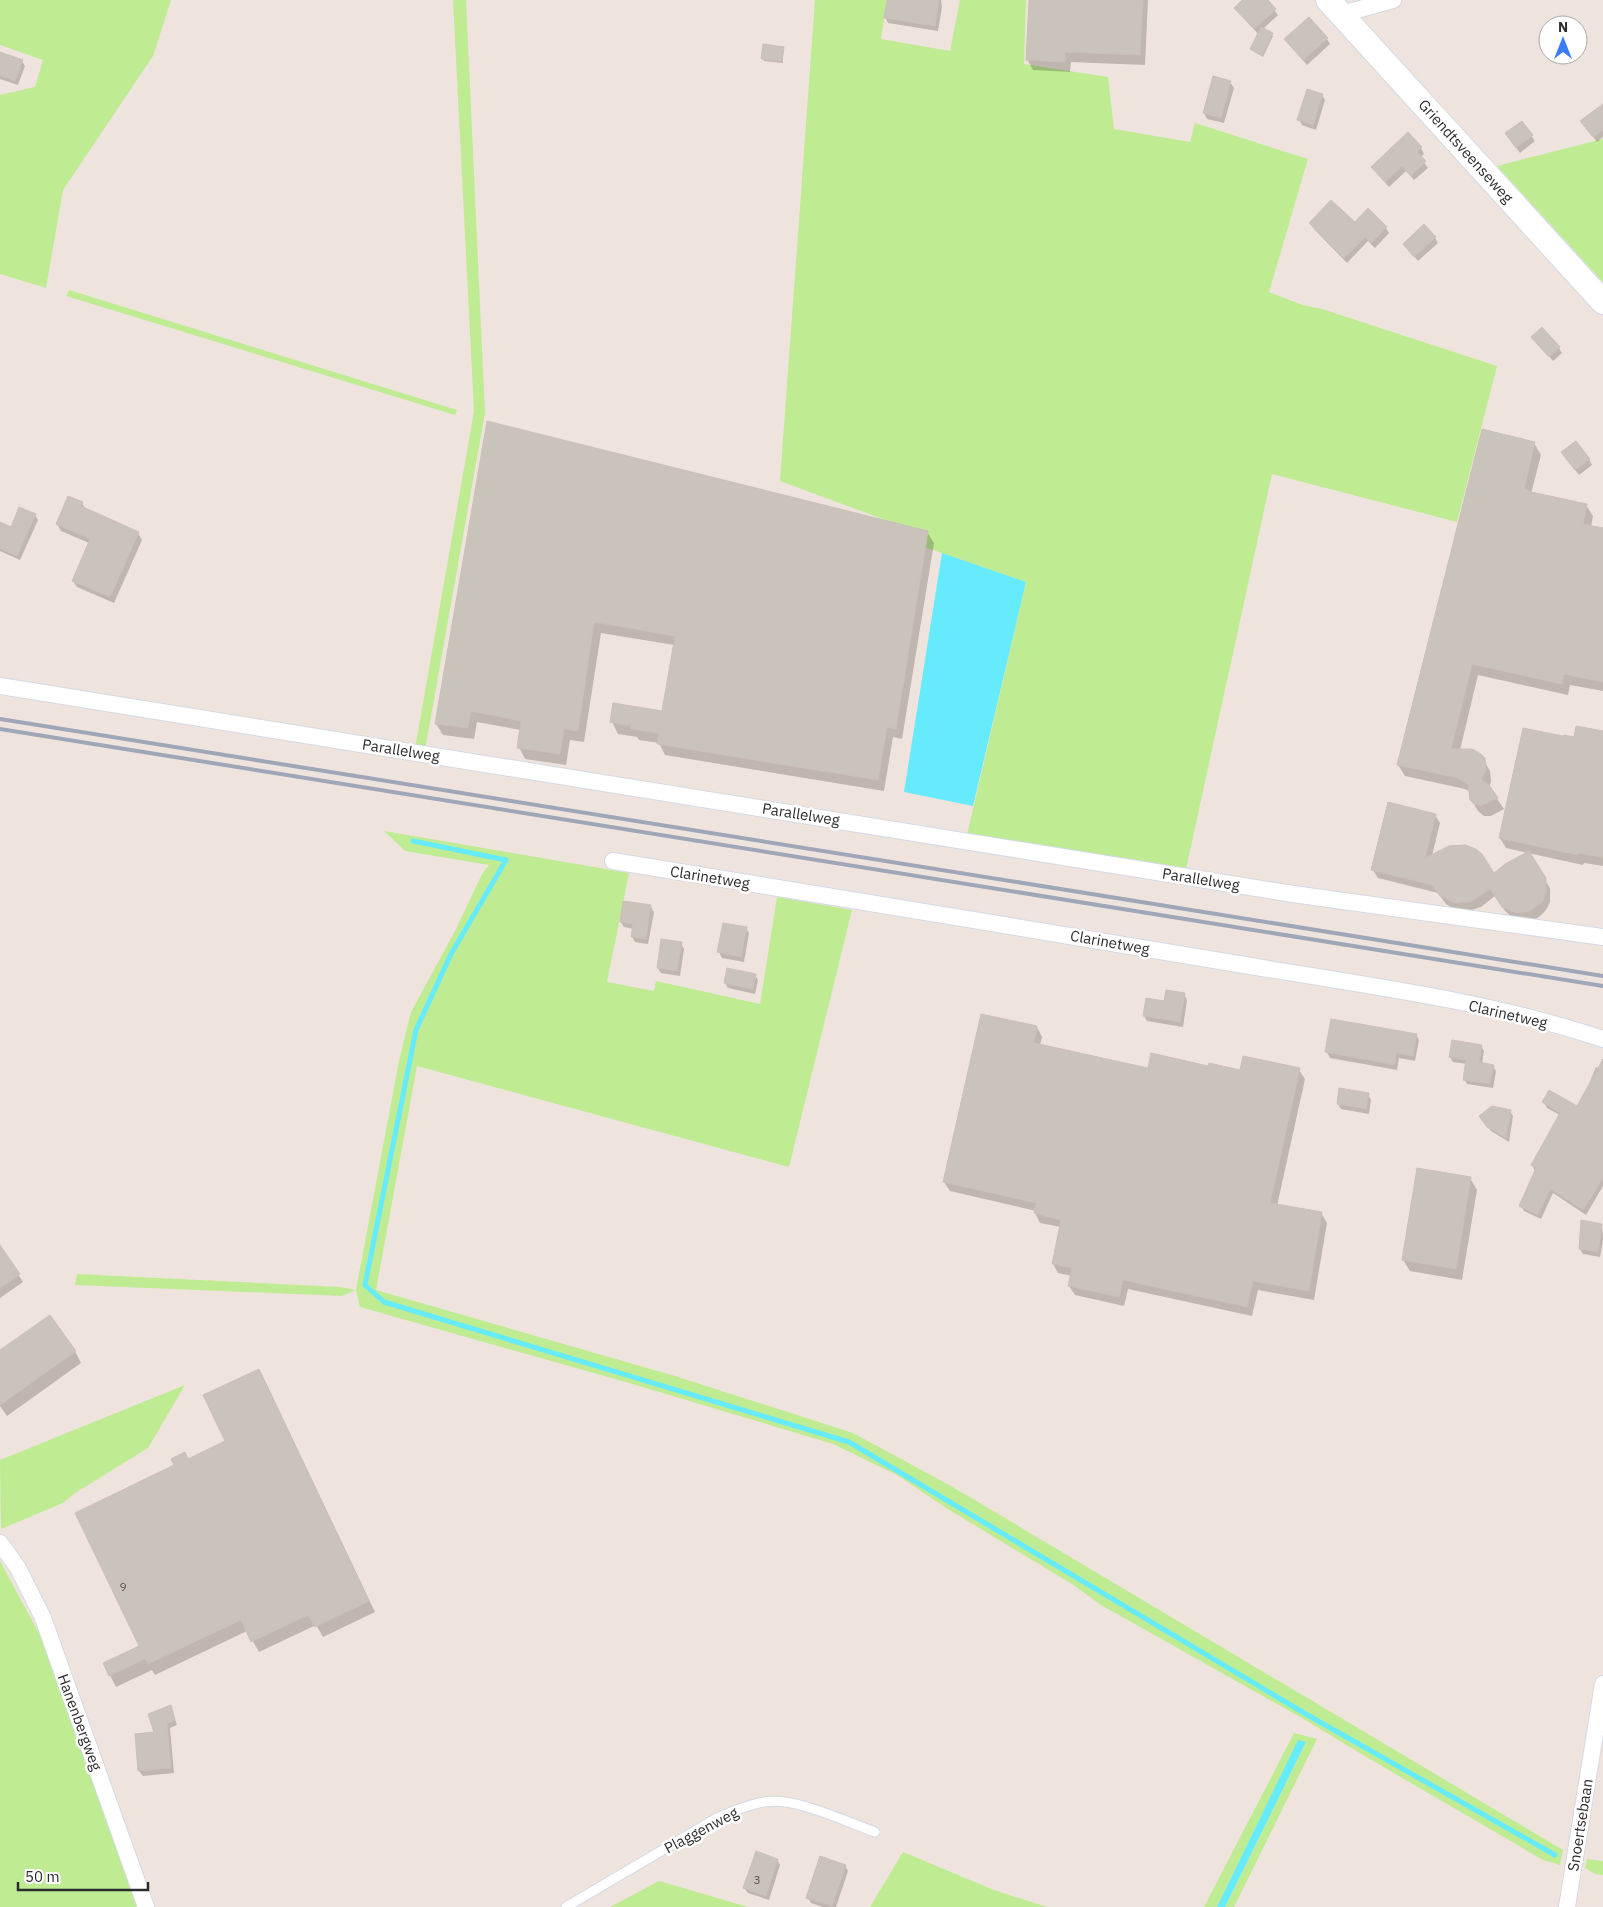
<svg xmlns="http://www.w3.org/2000/svg" width="1603" height="1907" font-family="'IBM Plex Sans',sans-serif">
	<style>
		.green { fill: #bfeb93 }
		.water { fill: #65ebfc }
		.shadow { fill: #0003 }
		.lines { fill: none; stroke-linecap: round; stroke-linejoin: round }
		.stream { stroke: #65ebfc; stroke-width: 5 }
		.building { fill: #cac3bb; stroke: #cbc0b6 }
		.lane-casing { stroke: #d2d9e6; stroke-width: 11 }
		.street-casing { stroke: #d2d9e6; stroke-width: 18 }
		.secondary-casing { stroke: #d2d9e6; stroke-width: 26 }
		.lane { stroke: #fff; stroke-width: 9 }
		.street { stroke: #fff; stroke-width: 16 }
		.secondary { stroke: #fff; stroke-width: 24 }
		.rail { stroke: #9ea6b8; stroke-width: 4 }
		.labels { text-anchor: middle; dominant-baseline: central; stroke-width: 5; stroke-linejoin: round; paint-order: stroke }
		.number-label { font-size: 12px; fill: #545250 }
		.street-label { font-size: 15px; fill: #2c2c2c; stroke: #fff }
	</style>
	<rect width="100%" height="100%" fill="#efe4dd"/>
	<path class="green" d="M0,0H171L153,56L63,190L46,288L0,274V95L35,87L43,60L0,45Z
		M453,0H466L485,413L425,750L415,749L474,411Z
		M815,0H887L881,39L950,51L960,0H1026L1024,64L1108,77L1114,129L1190,142L1195,123L1308,159L1269,292L1303,305L1322,309L1497,366L1457,522L1272,474L1186,869L967,835L1026,582L924,547L926,535L780,481Z
		M1603,139V282L1497,166Z
		M69,290L457,410L455,415L66,296Z
		M384,831L629,873L607,982L654,991L656,981L760,1004L777,897L852,910L789,1167L417,1066L376,1290L675,1376L853,1433L951,1486L1563,1850L1560,1865L1543,1860L1368,1758L1302,1718L1101,1605L1072,1584L946,1508L897,1475L833,1444L629,1383L360,1307L356,1290L342,1296L75,1285L77,1274L340,1287L356,1290L399,1061L411,1012L456,929L482,874L489,865L405,851Z
		M185,1385L148,1448L75,1493L63,1503L1,1529L0,1460Z
		M0,1561L43,1641L61,1686L137,1907H0Z
		M1294,1733L1317,1739L1234,1907H1225L1306,1742L1298,1741L1217,1907H1204Z
		M903,1852L994,1890L1047,1907H870Z
		M1587,1859L1603,1861V1875L1595,1874L1585,1868Z
		M659,1881L748,1907H610Z"/>
	<path class="water" d="M942,553L1026,582L973,806L904,792Z
		M1298,1740L1306,1742L1225,1907H1217Z"/>
	<path class="shadow" d="M888,0H941L942,7L938,31L888,23L885,17Z
		M1030,0H1148L1145,65L1071,62L1070,72L1033,70L1027,59Z
		M1244,0H1266L1278,15L1263,29L1273,36L1263,57L1251,49L1259,35L1235,8Z
		M1327,39L1330,44L1307,65L1286,40Z
		M783,48V63L764,61L763,59Z
		M0,53L22,61L25,66L18,85L0,79Z
		M1230,82L1234,88L1224,123L1207,119L1204,113Z
		M1322,95L1325,100L1316,130L1302,125L1299,120Z
		M1603,110V137L1597,142L1585,126Z
		M1522,123L1535,141L1520,153L1510,139Z
		M1408,134L1421,148L1424,154L1420,157L1428,168L1414,180L1406,171L1389,187L1372,167Z
		M1311,223L1355,224L1386,228L1389,233L1375,248L1368,241L1347,263L1314,229Z
		M1435,238L1438,243L1418,261L1404,244Z
		M1536,342L1559,348L1562,353L1553,361Z
		M488,423L927,532L934,543L902,739L893,737L884,791L665,755L659,743L639,740L637,737L618,734L612,722L663,713L674,645L601,633L584,742L570,740L566,765L525,759L519,747L521,730L477,722L474,739L443,735L436,724Z
		M1534,443L1541,455L1531,494L1586,505L1593,516L1591,527L1603,530V691L1570,685L1568,695L1478,675L1460,750L1483,759L1490,771L1491,782L1489,787L1504,809L1491,816H1484L1478,811L1471,799L1470,792L1465,789L1405,776L1398,765Z
		M1562,453L1589,459L1592,465L1579,475Z
		M82,503L86,510L138,533L142,540L114,603L77,587L73,581L89,543L61,531L57,524Z
		M35,515L38,520L20,560L0,551V527L11,529Z
		M1603,732V866L1584,863L1583,865L1528,853L1550,888V902L1546,910L1539,917L1531,921L1513,918L1505,911L1495,896L1481,907L1465,912L1455,910L1446,904L1438,893L1378,878L1373,870L1435,815L1440,823L1432,856L1494,875L1528,853L1506,848L1500,838L1564,738H1575Z
		M651,907L654,912L648,944L635,942L632,937L634,929L624,927L621,922Z
		M746,928L749,933L744,962L722,958L719,952Z
		M681,943L684,949L680,976L661,973L658,968Z
		M755,975L758,980L755,994L728,988L725,983Z
		M1184,994L1187,1000L1183,1027L1147,1021L1144,1016L1165,1003Z
		M1037,1027L1042,1037L1040,1045L1149,1070L1209,1067L1241,1071L1299,1070L1305,1079L1277,1206L1321,1213L1327,1223L1314,1300L1258,1290L1252,1316L1128,1289L1124,1306L1075,1295L1069,1286L1072,1276L1058,1273L1053,1264L1061,1227L1040,1223L1035,1213L1036,1211L950,1191L944,1182Z
		M1416,1035L1419,1040L1415,1061L1399,1058L1397,1070L1330,1058L1327,1052Z
		M1481,1046L1484,1051L1482,1064L1493,1066L1496,1071L1493,1088L1467,1084L1464,1079L1467,1064L1453,1062L1450,1057Z
		M1596,1067L1603,1070V1186L1586,1215L1553,1193L1541,1219L1524,1211L1521,1206L1535,1171L1532,1165L1560,1115L1547,1108L1544,1102L1577,1108L1592,1081L1591,1079Z
		M1368,1094L1371,1100L1369,1114L1341,1109L1338,1104Z
		M1510,1111L1513,1116L1509,1142L1491,1131L1483,1121Z
		M1470,1178L1477,1190L1462,1280L1410,1271L1403,1260Z
		M1602,1225L1603,1240L1600,1257L1583,1254L1580,1249Z
		M0,1247L23,1282L0,1298Z
		M75,1351L81,1363L7,1416L0,1406V1352Z
		M265,1381L375,1612L323,1637L316,1625L259,1652L247,1631L155,1675L152,1670L116,1687L104,1664L141,1647L188,1460L227,1442Z
		M171,1707L177,1725L170,1728L174,1773L143,1776L139,1771L156,1733Z
		M777,1860L780,1865L769,1900L748,1893L744,1888Z
		M845,1866L848,1871L836,1907H823L811,1903L808,1898Z"/>
	<g class="lines">
		<path class="stream" d="M413,841L506,860L451,954L416,1030L365,1285L384,1302L849,1442L1304,1713L1555,1855"/>
	</g>
	<path class="building" d="M887,0H939L935,26L884,18Z
		M1029,0H1143L1140,55L1065,52V62L1026,60Z
		M1242,0H1268L1276,9L1254,29L1234,8Z
		M1309,17L1328,38L1303,60L1284,39Z
		M1261,27L1273,33L1262,56L1250,49Z
		M763,44L784,47L782,61L761,59Z
		M0,52L23,60L15,81L0,75Z
		M1213,76L1231,81L1221,118L1203,113Z
		M1307,89L1323,94L1313,125L1297,120Z
		M1603,104V130L1593,137L1580,121Z
		M1522,121L1533,135L1516,148L1505,133Z
		M1408,132L1422,147L1417,152L1426,161L1411,176L1402,166L1385,182L1371,167Z
		M1331,200L1355,222L1368,208L1387,227L1371,243L1365,237L1344,258L1309,223Z
		M1424,224L1436,237L1414,257L1403,244Z
		M1542,327L1560,347L1549,357L1531,337Z
		M487,421L928,531L896,729L887,727L878,780L657,744L659,733L631,729V726L610,722L613,703L662,711L675,636L594,622L578,731L564,729L560,754L517,748L521,721L471,711L468,728L435,724Z
		M1482,429L1535,442L1524,489L1531,492L1587,504L1583,524L1603,528V682L1564,674L1562,684L1472,664L1451,749H1472L1481,754L1485,758L1486,770L1481,779L1489,785L1498,798L1480,806L1473,803L1470,800L1468,785L1458,778L1397,765Z
		M1576,441L1590,459L1575,470L1561,452Z
		M68,496L83,502L81,506L139,532L110,597L72,581L90,539L56,524Z
		M19,507L36,514L17,556L0,548V522L11,527Z
		M1576,726L1603,731V857L1578,853V855L1499,838L1523,728L1563,736L1564,735L1574,737Z
		M1388,802L1436,814L1425,858L1449,846L1465,845L1476,849L1482,854L1494,873L1505,864L1529,851L1546,878V893L1542,902L1530,911L1516,913L1502,907L1490,889L1471,902L1455,903L1440,896L1432,885L1371,870Z
		M623,901L651,905L646,939L631,937L633,924L620,922Z
		M723,923L747,927L741,957L717,952Z
		M661,939L682,942L677,971L657,968Z
		M727,968L756,974L753,989L724,983Z
		M1166,990L1185,993L1180,1022L1143,1016L1146,998L1164,1001Z
		M981,1014L1037,1026L1034,1043L1148,1068L1151,1053L1208,1066L1209,1063L1240,1070L1243,1056L1300,1068L1270,1203L1322,1212L1309,1291L1253,1281L1247,1307L1123,1280L1119,1297L1068,1286L1072,1268L1052,1264L1061,1220L1034,1213L1036,1203L943,1182Z
		M1331,1019L1417,1034L1413,1056L1396,1053L1395,1065L1325,1052Z
		M1452,1040L1482,1045L1479,1062L1494,1065L1490,1084L1463,1080L1466,1060L1449,1057Z
		M1603,1059V1178L1583,1210L1550,1189L1538,1215L1519,1206L1536,1168L1531,1165L1560,1113L1542,1102L1549,1090L1577,1106Z
		M1339,1088L1369,1093L1366,1109L1337,1104Z
		M1492,1106L1511,1110L1506,1138L1487,1127L1479,1116Z
		M1417,1168L1471,1177L1456,1269L1402,1260Z
		M1581,1220L1602,1224L1598,1252L1579,1249Z
		M0,1245L20,1274L0,1288Z
		M50,1315L76,1351L0,1405V1350Z
		M259,1369L369,1601L315,1627L308,1615L251,1642L241,1620L148,1664L145,1659L109,1676L103,1663L139,1646L75,1513L174,1465L171,1459L185,1452L188,1459L225,1441L203,1395Z
		M171,1705L175,1720L167,1723L171,1768L138,1771L135,1734L154,1732L148,1714Z
		M756,1851L778,1859L766,1896L743,1888Z
		M820,1856L846,1865L832,1906L806,1898Z"/>
	<g class="lines">
		<g class="lane-casing">
			<path id="lane" d="M566,1907L717,1818C733,1811 747,1805 764,1802C796,1797 844,1821 875,1832"/>
		</g>
		<g class="street-casing">
			<path id="street" d="M1342,14L1393,0
				M0,686L1293,894L1603,937
				M613,861C819,895 1026,928 1232,963C1356,984 1483,999 1603,1039
				M0,1543L18,1568L43,1618L146,1907
				M1567,1907L1603,1684"/>
		</g>
		<g class="secondary-casing">
			<path id="secondary" d="M1328,0L1603,302"/>
		</g>
		<use href="#lane" class="lane"/>
		<use href="#street" class="street"/>
		<use href="#secondary" class="secondary"/>
		<path class="rail" d="M0,719L1603,976
			M0,729L1603,986"/>
	</g>
	<g class="labels">
		<g class="number-label">
			<text x="123" y="1586">9</text>
			<text x="757" y="1879">3</text>
		</g>
		<g class="street-label">
			<text transform="translate(1466 151) rotate(48)">Griendtsveenseweg</text>
			<text transform="translate(401 750) rotate(9)">Parallelweg</text>
			<text transform="translate(801 814) rotate(9)">Parallelweg</text>
			<text transform="translate(710 877) rotate(9)">Clarinetweg</text>
			<text transform="translate(1201 879) rotate(9)">Parallelweg</text>
			<text transform="translate(1110 942) rotate(10)">Clarinetweg</text>
			<text transform="translate(1508 1014) rotate(13)">Clarinetweg</text>
			<text transform="translate(80 1722) rotate(70)">Hanenbergweg</text>
			<text transform="translate(1580 1825) rotate(-81)">Snoertsebaan</text>
			<text transform="translate(701 1830) rotate(-28)">Plaggenweg</text>
		</g>
	</g>
	<g transform="translate(1563 40)"><circle r="24" fill="#ffffff" stroke="#ababab"/>
	<path d="M0-4L9 19L0 12L-9 19Z" fill="#3a7cff"/>
	<text y="-8" font-size="14" font-weight="bold" text-anchor="middle" fill="#2c2c2c">N</text>
	</g>
	<path d="M18 1882v8h130v-8" fill="none" stroke="#2c2c2c" stroke-width="2.5"/>
	<text x="25" y="1882" font-size="15" fill="#2c2c2c" stroke="#ffffff" stroke-width="4" paint-order="stroke">50 m</text>
</svg>
